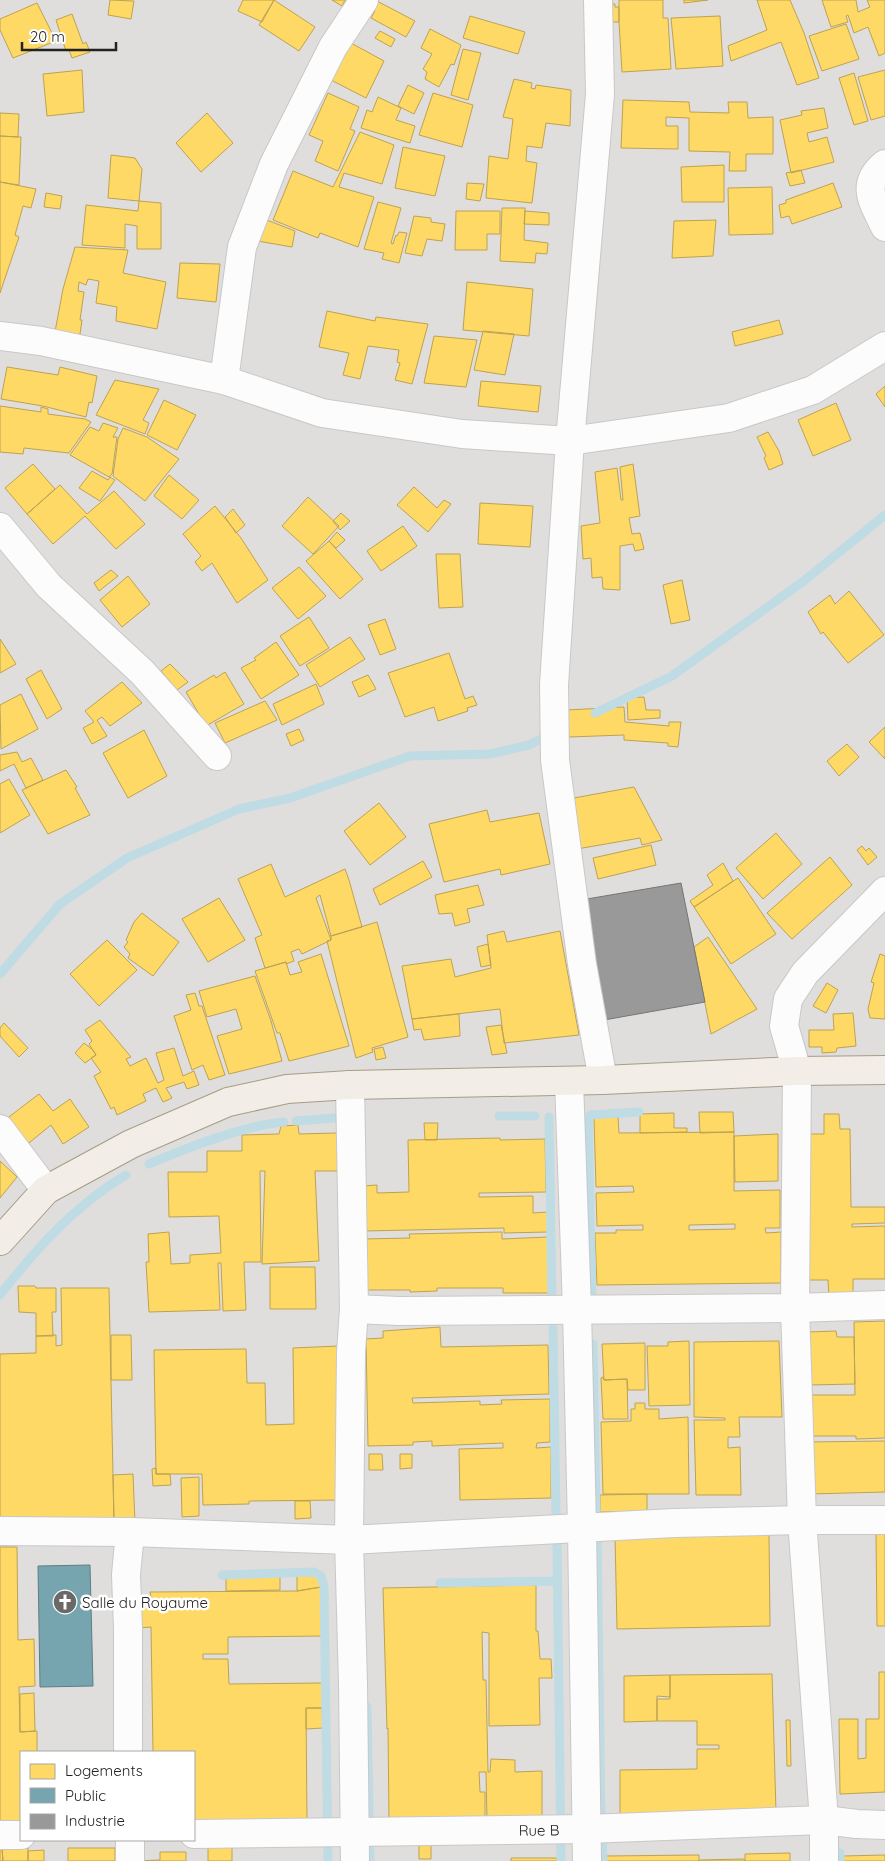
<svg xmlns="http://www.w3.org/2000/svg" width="885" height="1861" font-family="Quicksand,sans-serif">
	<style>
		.residential { fill: #dfdedc; fill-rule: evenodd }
		.homes { fill: #ffd966; stroke: #bda252; fill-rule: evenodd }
		.public { fill: #76a5af; stroke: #5d7e85 }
		.industry { fill: #999; stroke: #757575 }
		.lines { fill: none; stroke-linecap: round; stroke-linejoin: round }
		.stream { stroke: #bfdbe3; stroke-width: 9 }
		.minor-casing { stroke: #c9c8c7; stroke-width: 30 }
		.major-casing { stroke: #a79c86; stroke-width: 30 }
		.minor { stroke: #fdfcfc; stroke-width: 28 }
		.major { stroke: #f3ede7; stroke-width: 28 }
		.labels { text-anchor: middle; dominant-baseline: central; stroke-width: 5; stroke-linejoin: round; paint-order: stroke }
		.poi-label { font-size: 15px; fill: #222; stroke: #fff; text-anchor: start }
		.street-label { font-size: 15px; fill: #222; stroke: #fff }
	</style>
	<rect width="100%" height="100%" fill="#f0eeeb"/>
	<path class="residential" d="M0,0H885V1861H0ZM21,1752H194V1840H21Z"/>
	<path class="homes" d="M110,0L134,1L131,19L108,15Z
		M243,0H274L262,22L238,11Z
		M274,0L315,27L299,51L259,25Z
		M332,0H345L342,6Z
		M375,0L415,21L406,37L371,18L375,11L369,7Z
		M619,0H663V18H668L671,69L622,72L619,22Z
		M684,0H708L684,3Z
		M757,0H790L804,33L819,78L797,85L781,42L731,61L728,46L767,30Z
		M822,0H856L858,12L870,7L867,0H885V53L879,56L868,27L854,33L848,15L846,16L848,22L831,27Z
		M37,3L56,41L13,58L0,30V19Z
		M606,4H615V7H619V22H605Z
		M72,14L83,44L86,42L90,52L72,58L69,50L66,51L56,20Z
		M470,16L525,32L518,54L463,38Z
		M720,16L723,66L676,69L671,18Z
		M846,24L859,59L822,71L809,36Z
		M430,29L461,45L454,65L451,64L439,87L425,79L427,72L423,69L432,54L421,48Z
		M380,31L395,39L391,47L375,38Z
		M349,42L384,61L366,98L331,80Z
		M463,49L481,53L468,100L451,95Z
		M82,70L84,112L47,116L43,74Z
		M885,70V116L871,120L858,77Z
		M854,73L868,121L854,125L839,78Z
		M514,79L532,83L531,88L535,89L536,85L571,90L570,126L546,123L542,148L527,146L526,161L537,163L532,203L486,198L489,156L508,159L513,119L503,117Z
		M408,85L424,93L414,114L398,106Z
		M328,93L359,107L350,129L355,131L338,171L315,161L323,141L309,135Z
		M433,93L473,105L462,147L419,135Z
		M378,97L401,108L396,120L415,126L410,143L361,128L367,110L372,112Z
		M623,100L689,102L690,112L729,113L728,102H747L748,118L773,117V154H746V171H729L730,152L689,151V118L666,117V126H678V149L621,148Z
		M824,108L828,128L807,133L809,142L827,137L834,162L791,173L780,120L802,115L801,111Z
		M0,113L19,114L18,137L0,136Z
		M207,113L233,143L201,172L176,143Z
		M360,132L394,145L382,184L344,173L339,187L374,197L358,247L320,233L318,238L273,220L293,171L333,187Z
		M0,136L21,137L19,185L0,182Z
		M403,147L445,156L435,196L395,188Z
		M111,155L135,158L142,169L139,201L108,198Z
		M724,165V202H682L681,167Z
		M801,170L805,183L790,186L786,173Z
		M0,182L36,189L31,208L23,206L15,235L19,237L0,293Z
		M467,183L484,184L480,201L466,199Z
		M833,183L842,207L792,224L789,216L781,218L779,205L786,203V200Z
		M772,187L773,234L729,235L728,188Z
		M46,193L62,196L60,209L44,207Z
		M139,201L161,203V249H137V226L125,224V248L82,245L86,205L138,211Z
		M378,202L401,208L391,243L393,244L396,235L397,236L399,232L407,233L399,263L382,259L384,253L364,249Z
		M502,208H525L524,240L548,243L547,254L536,253L535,263L500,261Z
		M456,211H500V234H487V250H455Z
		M525,211L549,213V225L524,224Z
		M414,216L431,218V222L445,224L442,241L427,239L422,256L405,253Z
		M259,217L295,231L292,247L252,240Z
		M716,220L713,256L672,258L674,221Z
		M75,247L128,250L123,273L166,282L157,329L116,321L117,307L96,303L99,281L88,279L86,285L79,282L78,291L84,292L80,320H82L79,341L54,337L63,289Z
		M180,263L220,264L216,302L177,298Z
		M467,282L533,289L529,336L463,330Z
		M327,311L375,321L376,317L428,324L412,384L395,380L400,363L397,362L399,350L368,346L360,379L343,375L349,353L319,347Z
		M779,320L783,334L735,346L732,332Z
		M483,331L514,334L505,375L474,370Z
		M434,336L477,340L466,387L424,383Z
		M7,367L58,375L60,367L97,376L92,403L89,402L86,417L43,406L1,399Z
		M115,380L159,389L143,420L149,423L145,434L96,415Z
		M481,381L541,386L538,412L478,406Z
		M885,386V407L876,394Z
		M164,400L196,415L177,450L147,435Z
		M836,403L851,440L813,456L798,420Z
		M0,406L41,412V407L48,409V414L85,419L91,422L69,453L24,448L23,454L0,452Z
		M103,423L118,428L113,437H117L112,474L109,477L70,455L90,427L99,431Z
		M123,428L147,437L179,459L145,501L113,476L118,439Z
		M768,432L779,451L783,464L769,470L764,458L766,456L757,437Z
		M33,464L55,489L27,514L5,488Z
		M633,464L640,516L629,518L632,534L640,533L644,549L635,551L633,544L620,546V590L603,589L602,577L592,578L591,558L583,559L581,526L600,523L595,472L617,468L621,500H623L620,467Z
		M92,471L108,480L110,477L115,480L100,501L79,488Z
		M169,475L199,500L182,519L154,496Z
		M60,485L87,514L114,491L145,524L116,549L85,516L53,544L27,514Z
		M414,487L437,508L444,500L451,504L428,532L397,505Z
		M308,497L339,526L313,554L282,526Z
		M480,503L533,506L530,547L478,544Z
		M215,506L241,538L268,580L237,603L212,563L202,571L195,562L201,556L183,534Z
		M233,509L245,525L236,533L225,517Z
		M341,513L350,521L340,530L333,521Z
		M403,526L417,546L381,571L367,551Z
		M337,532L345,540L336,548L329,541Z
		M329,541L363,579L340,599L306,561Z
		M436,554H460L463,607L439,608Z
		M299,567L326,596L298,619L272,588Z
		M111,570L118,576L99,591L94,583Z
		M128,576L150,604L122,627L100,600Z
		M682,580L690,620L671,624L663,585Z
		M849,591L884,635L848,663L823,632L821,634L808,612L830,595L835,604Z
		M309,617L329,648L300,666L280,636Z
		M385,619L396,649L380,655L368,625Z
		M350,637L365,659L320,687L306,665Z
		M0,639L16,664L0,673Z
		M276,642L299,675L261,699L241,668L256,660L254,658Z
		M449,653L465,699L473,696L477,705L467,708L468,711L438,721L434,707L405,717L388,673Z
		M170,664L188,682L177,690L161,671Z
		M41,670L62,709L47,719L26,679Z
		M225,672L244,704L206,726L186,692L214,675L216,678Z
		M368,675L376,689L359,697L352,682Z
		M122,682L142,703L110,726L102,717L97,720L107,736L92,744L83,728L94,722L85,711Z
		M316,684L324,704L282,725L273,704Z
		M21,694L38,729L1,749L0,705Z
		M644,697L646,710H660V718L628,720L627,698Z
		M265,701L277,720L225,743L215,723Z
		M624,707L625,722L669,726V722H681L678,747L668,746V743L624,740V735L569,737L567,710Z
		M885,727V759L869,742Z
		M299,729L304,740L291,746L286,734Z
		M144,730L167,776L128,798L103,753Z
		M847,744L859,757L839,776L827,761Z
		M17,752L22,762L31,758L43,780L26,788L14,764L0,771V755Z
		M66,770L77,787L75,788L90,815L48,834L22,790Z
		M9,779L30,815L0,833V784Z
		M634,787L662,840L642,845L640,838L577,849L570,813L576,811L574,798Z
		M379,803L406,837L370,865L344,831Z
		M487,810L490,822L539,813L550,864L501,875L500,869L444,882L429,824Z
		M776,833L802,864L763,899L736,868Z
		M651,845L656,865L598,879L593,858Z
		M862,846L866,851L869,848L877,857L868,865L857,850Z
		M830,857L852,885L792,939L767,913Z
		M423,861L432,877L380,905L373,889Z
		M723,863L733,881L694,907L690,901L713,885L707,875Z
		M271,864L285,897L345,869L349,880L362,927L331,936L320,895L316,898L331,940L302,954L299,949L291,952L294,961L286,964V962L265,968L255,938L262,935L238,879Z
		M738,878L776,934L731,964L694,907Z
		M478,885L484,905L467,909L470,922L455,926L452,913L439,914L435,895Z
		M219,898L245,940L208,962L182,919Z
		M142,913L179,942L153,976L128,958L130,954L124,947L128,942L126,940L134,922Z
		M377,922L408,1037L372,1048L373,1052L356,1058L327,941L331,940V936Z
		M504,931L507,942L560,931L579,1035L504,1043L500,1009L412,1019L402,966L451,959L455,977L491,968L487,935Z
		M708,937L757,1009L711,1034L694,947Z
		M107,940L137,970L99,1006L70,974Z
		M488,944L491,965L481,967L477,947Z
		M321,954L349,1046L289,1061L280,1033H277L255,971L286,962L290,975L302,972L298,962Z
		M880,954L885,956V1019L870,1018L868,1009L874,983L871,982Z
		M255,976L271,1021L282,1061L229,1074L217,1036L242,1029L236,1009L207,1017L199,991Z
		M827,983L838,990L826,1013L813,1006Z
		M195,993L199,1006H202L225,1075L209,1080L203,1065L192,1070L174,1016L191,1010L186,995Z
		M853,1013L856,1046L837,1048L836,1052L822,1053V1047H809V1030H834L833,1014Z
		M459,1014L460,1036L424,1040L421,1029L414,1030L412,1019Z
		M100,1020L131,1057L126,1059L130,1066L146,1058L158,1083L164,1080L156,1053L174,1048L183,1076L194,1071L199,1085L187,1089L184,1082L166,1088L172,1098L163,1102L156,1088L143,1094L146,1101L117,1115L114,1107L111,1109L94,1076L101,1072L91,1058L96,1055L89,1044L92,1041L85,1030Z
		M4,1023L28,1048L19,1057L0,1036V1028Z
		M501,1025L507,1053L492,1055L486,1027Z
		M84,1043L93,1050L96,1055L85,1063L75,1053Z
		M383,1047L386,1058L376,1060L374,1049Z
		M39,1094L53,1111L70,1099L89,1127L63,1144L51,1125L24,1147L5,1120Z
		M699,1112H733L734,1132L700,1133Z
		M674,1113V1128H687V1132L640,1133V1114Z
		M824,1114H839L840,1129H850L851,1207H885V1223L852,1224V1227L885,1226V1279H853V1298L829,1299L828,1280H806L804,1134H824Z
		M618,1117L619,1133L734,1132V1191L780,1190V1228H765L766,1233L781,1232V1283L597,1285L595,1233H616V1230H643V1225L597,1226L596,1193L634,1192L633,1186L596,1187L594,1118ZM735,1224V1229L689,1230V1225Z
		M424,1123H438L437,1140H425Z
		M298,1125L299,1134L337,1133L338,1171H315L319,1261L262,1264L265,1171H260L261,1262H244L246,1310L223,1311L221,1263H218L220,1310L149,1312L146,1262H149L148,1234L169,1232L171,1264L190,1263V1255L221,1253L219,1216L169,1217L168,1172H207V1151H242V1135L279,1134L281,1126Z
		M778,1134V1181L735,1182L734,1136Z
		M500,1138V1140L545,1139L546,1192L479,1193V1197L533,1196V1213L548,1212V1232L504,1233V1228L364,1231L363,1186L377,1185V1193L409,1192L408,1140Z
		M0,1161L17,1177L0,1198Z
		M502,1232V1239L548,1237L549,1293H503V1288H437V1291L410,1292V1290H365L364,1239L410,1238L409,1234Z
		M270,1267H315L316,1309H270Z
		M18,1286H35L36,1288H56V1312H52L53,1336H36V1313L19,1312Z
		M61,1288H109L114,1522L0,1523V1354L36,1353V1336L56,1335V1346L62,1345Z
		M885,1321V1438L856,1439V1436H809V1395H855L854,1322Z
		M440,1327L441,1347L548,1345L549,1394L412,1398L413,1403L480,1401V1405L502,1404L501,1400L550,1399V1442L537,1443L536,1448L551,1447V1498L460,1500L459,1449L503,1448V1443L432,1446V1441L413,1442V1445L368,1446L366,1339L383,1338V1331Z
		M836,1331L837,1337H854L855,1384L809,1385L808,1332Z
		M111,1335H131L132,1380H111Z
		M689,1341L690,1405L649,1406L647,1346H668V1342Z
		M779,1341L782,1417H739L740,1437H728V1448L740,1447L741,1495H696L694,1420H725V1418L694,1417V1342Z
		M645,1343V1390H628L627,1379L604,1380L602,1344Z
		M339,1346L342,1500L249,1501V1504L203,1505L202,1474H156L154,1350L246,1349L247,1383H265L266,1425L294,1424L293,1348Z
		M603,1377L604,1380L627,1379L628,1419H603L601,1378Z
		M635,1403H645V1409H659V1419L688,1417L689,1494H603L601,1422L631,1421V1409H635Z
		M885,1441V1492L810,1494L809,1442Z
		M369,1454H382L383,1470H369Z
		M400,1454H412V1468L400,1469Z
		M156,1468V1474H170L171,1485L153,1486L152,1469Z
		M133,1474L135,1523H114L113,1475Z
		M199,1477V1516L182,1517L181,1478Z
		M647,1494V1511L600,1512V1495Z
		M295,1501H310L311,1518L295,1519Z
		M885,1532V1626H877L876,1533Z
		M769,1534L770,1626L617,1629L615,1536Z
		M0,1547H17L18,1640L34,1639L35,1686L19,1687L20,1732L37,1731V1752H21V1827H0Z
		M261,1574H280V1590L226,1591V1577L261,1576Z
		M321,1574V1587L297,1591V1575Z
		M536,1585V1631H538L540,1659H551L552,1678H539L540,1725L489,1726V1633L482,1632L483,1680H486L488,1772H490L491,1759L515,1760V1772L542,1771V1817L487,1819L486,1772H479L480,1792H485V1819L389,1820L388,1728L387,1729L383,1588Z
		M321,1587L322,1636L228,1637V1654H203V1659H228L229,1684L323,1683V1708H306L307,1822L194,1824V1752H153L151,1627L138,1628V1597H151L150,1592L297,1591Z
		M879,1672H885V1792L840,1794L839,1719H858V1759L866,1758V1719H879Z
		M772,1674L776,1812L620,1814V1770L697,1769V1749H719V1745H697V1721H657V1699H670V1675Z
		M670,1675V1697L657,1696V1721L624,1722V1676Z
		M34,1693L35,1731L20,1732V1694Z
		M306,1708H322L323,1728L306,1729Z
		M786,1720H790L791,1766H787Z
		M419,1842L431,1843V1859H419Z
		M232,1844V1861H208V1845Z
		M0,1848H2L3,1861H0Z
		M2,1848H28V1861H3Z
		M68,1848H115V1861H68Z
		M44,1850V1861H28V1851Z
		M160,1852H186V1861H135L160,1860Z
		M790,1853V1861H745V1854Z
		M699,1855V1861H606V1856Z
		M885,1855V1861H844L843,1856Z
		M511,1858H557V1861H511Z
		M744,1859L745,1861H699V1860Z"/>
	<path class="public" d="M90,1565L93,1686L40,1687L38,1566Z"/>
	<path class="industry" d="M681,883L705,1002L604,1020L581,900Z"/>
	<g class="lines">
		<path class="stream" d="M595,713L672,676L805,580L885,515
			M0,974L60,904L127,858L239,809L290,798L410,756L490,754L529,745L551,734
			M590,1115L639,1112
			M499,1116H535
			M549,1117L552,1305
			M588,1117L592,1304
			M296,1121L335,1118
			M149,1164C187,1148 244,1125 284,1122
			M0,1295C36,1249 75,1205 126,1175
			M553,1328L556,1514
			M593,1344L596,1512
			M597,1536L601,1819
			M557,1544L561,1861
			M222,1575L314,1572L321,1576L324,1586L328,1861
			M440,1583L557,1581
			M367,1707L370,1861
			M602,1831L603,1861
			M840,1853V1861"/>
		<g class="minor-casing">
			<g id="minor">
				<path d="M598,0L600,94L570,441L554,685L555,760L582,964L603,1080"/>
				<path d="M885,164C859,185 874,203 885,227"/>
				<path d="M0,336L41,341L224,380L322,413L462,434L570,441L729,418L813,390L885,346"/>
				<path d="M224,380L242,247L274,164L333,47L364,0"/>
				<path d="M0,527L49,586L142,672L217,756"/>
				<path d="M569,1081L577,1309L582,1527L587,1861"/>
				<path d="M350,1085L354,1309L351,1352L349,1540L353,1683L355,1861"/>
				<path d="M0,1129L46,1190"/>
				<path d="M354,1309L399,1311L795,1308L885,1305"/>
				<path d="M0,1531L130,1532L349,1540L674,1523L802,1520H885"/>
				<path d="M128,1752V1629L126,1575L130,1532"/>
				<path id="s1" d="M194,1834L587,1829L824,1820L857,1824L885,1825"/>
				<path d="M0,1835H21"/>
				<path d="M130,1861V1840"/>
				<path d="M824,1861V1820L802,1520L795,1308L797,1071L784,1026L788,999L805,973L885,891"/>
			</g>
		</g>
		<g class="major-casing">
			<path id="major" d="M0,1241L46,1190L131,1144L228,1102L287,1089L350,1085L603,1080L797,1071L885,1070"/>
		</g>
		<use href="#minor" class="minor"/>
		<use href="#major" class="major"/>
	</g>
	<defs>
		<g id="church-disc" transform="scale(1.25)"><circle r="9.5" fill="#6a6968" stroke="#fff"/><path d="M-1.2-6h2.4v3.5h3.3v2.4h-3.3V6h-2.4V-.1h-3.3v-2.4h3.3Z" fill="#fff"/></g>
	</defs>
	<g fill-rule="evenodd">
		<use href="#church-disc" x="65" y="1602"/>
	</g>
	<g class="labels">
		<g class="poi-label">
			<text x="82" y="1602">Salle du Royaume</text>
		</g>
		<g class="street-label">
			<text stroke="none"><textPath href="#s1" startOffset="345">Rue B</textPath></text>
		</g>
	</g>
	<rect x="20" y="1751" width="175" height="90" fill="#ffffff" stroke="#a7a7a7"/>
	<rect x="30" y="1764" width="25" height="15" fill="#ffd966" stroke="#a7a7a7"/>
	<text x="65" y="1776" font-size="15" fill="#222222">Logements</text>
	<rect x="30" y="1788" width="25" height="15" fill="#76a5af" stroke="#a7a7a7"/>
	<text x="65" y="1801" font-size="15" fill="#222222">Public</text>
	<rect x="30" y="1814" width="25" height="15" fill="#999999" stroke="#a7a7a7"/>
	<text x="65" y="1826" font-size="15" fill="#222222">Industrie</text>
	<path d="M22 42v8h94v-8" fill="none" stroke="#222222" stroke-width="2.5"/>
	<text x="30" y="42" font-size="15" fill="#222222" stroke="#ffffff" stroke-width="4" paint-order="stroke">20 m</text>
</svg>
